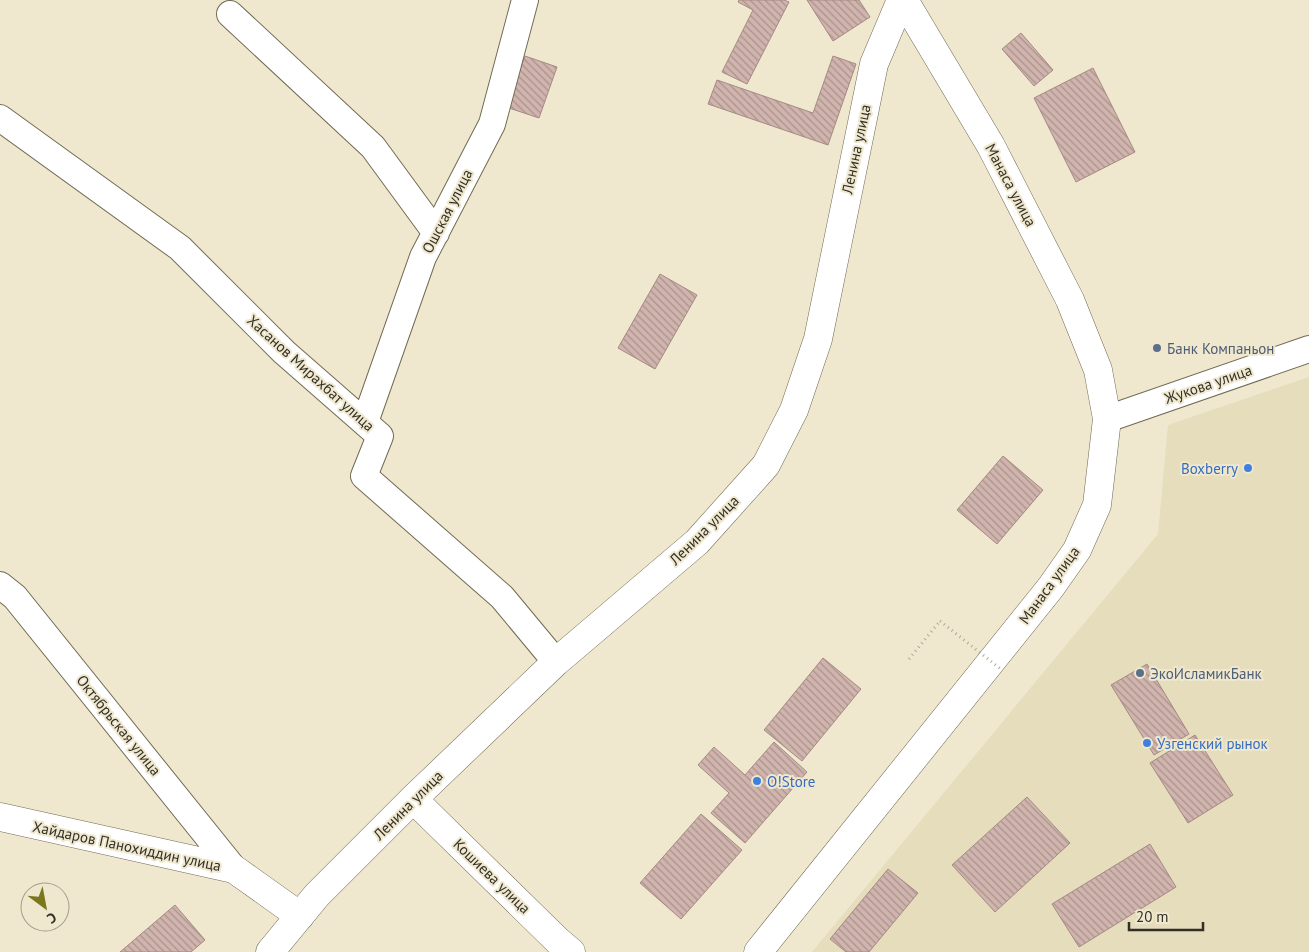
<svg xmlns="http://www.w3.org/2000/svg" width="1309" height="952" font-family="'PT Sans',sans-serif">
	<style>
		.built { fill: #e6ddbd }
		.building { fill: url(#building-back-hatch); stroke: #a58a83 }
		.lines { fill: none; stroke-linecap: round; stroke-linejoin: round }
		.minor-casing { stroke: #716a54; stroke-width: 28 }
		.tertiary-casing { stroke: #716a54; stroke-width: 29 }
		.secondary-casing { stroke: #716a54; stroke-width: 29 }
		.primary-casing { stroke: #716a54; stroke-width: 29 }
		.path { stroke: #ada794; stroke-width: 3; stroke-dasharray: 1 4; stroke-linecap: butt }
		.minor { stroke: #fff; stroke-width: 26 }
		.tertiary { stroke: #fff; stroke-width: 28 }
		.secondary { stroke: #fff; stroke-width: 28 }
		.primary { stroke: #fff; stroke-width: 28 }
		.path-bridge { stroke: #ada794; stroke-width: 3; stroke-dasharray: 1 4; stroke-linecap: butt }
		.service-dot { fill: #5c6f8a; stroke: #efe8cf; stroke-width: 2 }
		.shop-dot { fill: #3f7fe0; stroke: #efe8cf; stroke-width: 2 }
		.labels { text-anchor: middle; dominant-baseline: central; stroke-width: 4; stroke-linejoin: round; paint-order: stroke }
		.street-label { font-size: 15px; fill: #322f26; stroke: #efe8cf }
		.service-label { font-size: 15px; fill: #4e5e75; stroke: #efe8cf; text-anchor: start }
		.shop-label { font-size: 15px; fill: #366cbe; stroke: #efe8cf; text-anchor: start }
	</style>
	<defs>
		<pattern id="building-back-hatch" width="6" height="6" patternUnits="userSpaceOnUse" patternTransform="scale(1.25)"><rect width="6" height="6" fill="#d0b4ad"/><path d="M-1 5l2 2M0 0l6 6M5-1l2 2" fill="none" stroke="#a9938d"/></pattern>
	</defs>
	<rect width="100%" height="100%" fill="#efe8cf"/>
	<path class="built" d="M1309,377V952H812L1158,534L1168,425Z"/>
	<path class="building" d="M739,0H784L789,2L747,84L722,72L753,10L738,2Z
		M807,0H859L870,17L833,41Z
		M1021,33L1053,70L1034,86L1002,49Z
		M525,56L557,67L539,118L506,107Z
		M833,56L856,64L828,145L708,104L717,80L813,113Z
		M1093,68L1135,152L1076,182L1034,98Z
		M660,274L697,295L655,369L618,348Z
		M1003,456L1043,490L997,544L957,510Z
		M823,658L861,689L802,761L764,730Z
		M1147,664L1189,734L1154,755L1111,685Z
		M1195,735L1233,795L1188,823L1150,763Z
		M774,742L807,772L745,843L711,813L729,793L698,765L714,747L745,775Z
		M1027,797L1070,843L995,912L952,865Z
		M701,814L742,850L681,919L640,883Z
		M1150,844L1176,887L1079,947L1052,904Z
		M888,869L918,893L869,952H846L830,939Z
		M175,905L205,940L191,952H120Z"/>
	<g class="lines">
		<g class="minor-casing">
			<path id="minor" d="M230,14L373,147L436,233
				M0,118L180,248L284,352L380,436L364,476L502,597L556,662
				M1107,419L1309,349
				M365,422L423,257L492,124L525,0
				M0,585L15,597L234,869"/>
		</g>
		<g class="tertiary-casing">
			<path id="tertiary" d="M413,799L558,941L571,952
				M0,817L234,869L300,916"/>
		</g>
		<g class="secondary-casing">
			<path id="secondary" d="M270,952L317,895L413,799L556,662L697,542L766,465L794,410L818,339L874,64L901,0"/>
		</g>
		<g class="primary-casing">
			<path id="primary" d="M758,952L1051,587L1077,550L1097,505L1107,419L1098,370L1070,300L991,146L904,0"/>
		</g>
		<path class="path" d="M909,659L940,621"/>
		<use href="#minor" class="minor"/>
		<use href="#tertiary" class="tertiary"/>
		<use href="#secondary" class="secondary"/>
		<use href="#primary" class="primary"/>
		<path class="path-bridge" d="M940,621L1002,670"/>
	</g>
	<g class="service-dot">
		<circle cx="1157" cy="348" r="5"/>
		<circle cx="1140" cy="673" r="5"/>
	</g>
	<g class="shop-dot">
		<circle cx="1248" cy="468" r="5"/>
		<circle cx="1147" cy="743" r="5"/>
		<circle cx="757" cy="781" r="5"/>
	</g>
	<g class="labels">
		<g class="street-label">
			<text transform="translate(856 149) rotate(-78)">Ленина улица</text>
			<text transform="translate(1011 185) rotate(62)">Манаса улица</text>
			<text transform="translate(447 211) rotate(-63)">Ошская улица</text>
			<text transform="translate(311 373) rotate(42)">Хасанов Мирахбат улица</text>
			<text transform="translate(1208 384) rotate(-19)">Жукова улица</text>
			<text transform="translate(704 530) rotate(-45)">Ленина улица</text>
			<text transform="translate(1049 585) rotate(-54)">Манаса улица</text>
			<text transform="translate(119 725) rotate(51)">Октябрьская улица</text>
			<text transform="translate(408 805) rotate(-45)">Ленина улица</text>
			<text transform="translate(127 846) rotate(12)">Хайдаров Панохиддин улица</text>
			<text transform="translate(492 876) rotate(44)">Кошиева улица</text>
		</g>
		<g class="service-label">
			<text x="1167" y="348">Банк Компаньон</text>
			<text x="1150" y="673">ЭкоИсламикБанк</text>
		</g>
		<g class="shop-label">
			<text x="1238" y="468" text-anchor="end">Boxberry</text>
			<text x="1157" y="743">Узгенский рынок</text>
			<text x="767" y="781">O!Store</text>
		</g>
	</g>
	<g transform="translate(45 907) rotate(148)"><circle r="24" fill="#efe8cf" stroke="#a39e8b"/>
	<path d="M0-4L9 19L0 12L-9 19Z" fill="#7b771d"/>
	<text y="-8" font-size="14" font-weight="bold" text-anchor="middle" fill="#322f26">С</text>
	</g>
	<path d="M1129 922v8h74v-8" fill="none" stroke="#322f26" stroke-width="2.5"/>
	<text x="1136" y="922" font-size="15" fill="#322f26" stroke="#efe8cf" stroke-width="4" paint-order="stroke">20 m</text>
</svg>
